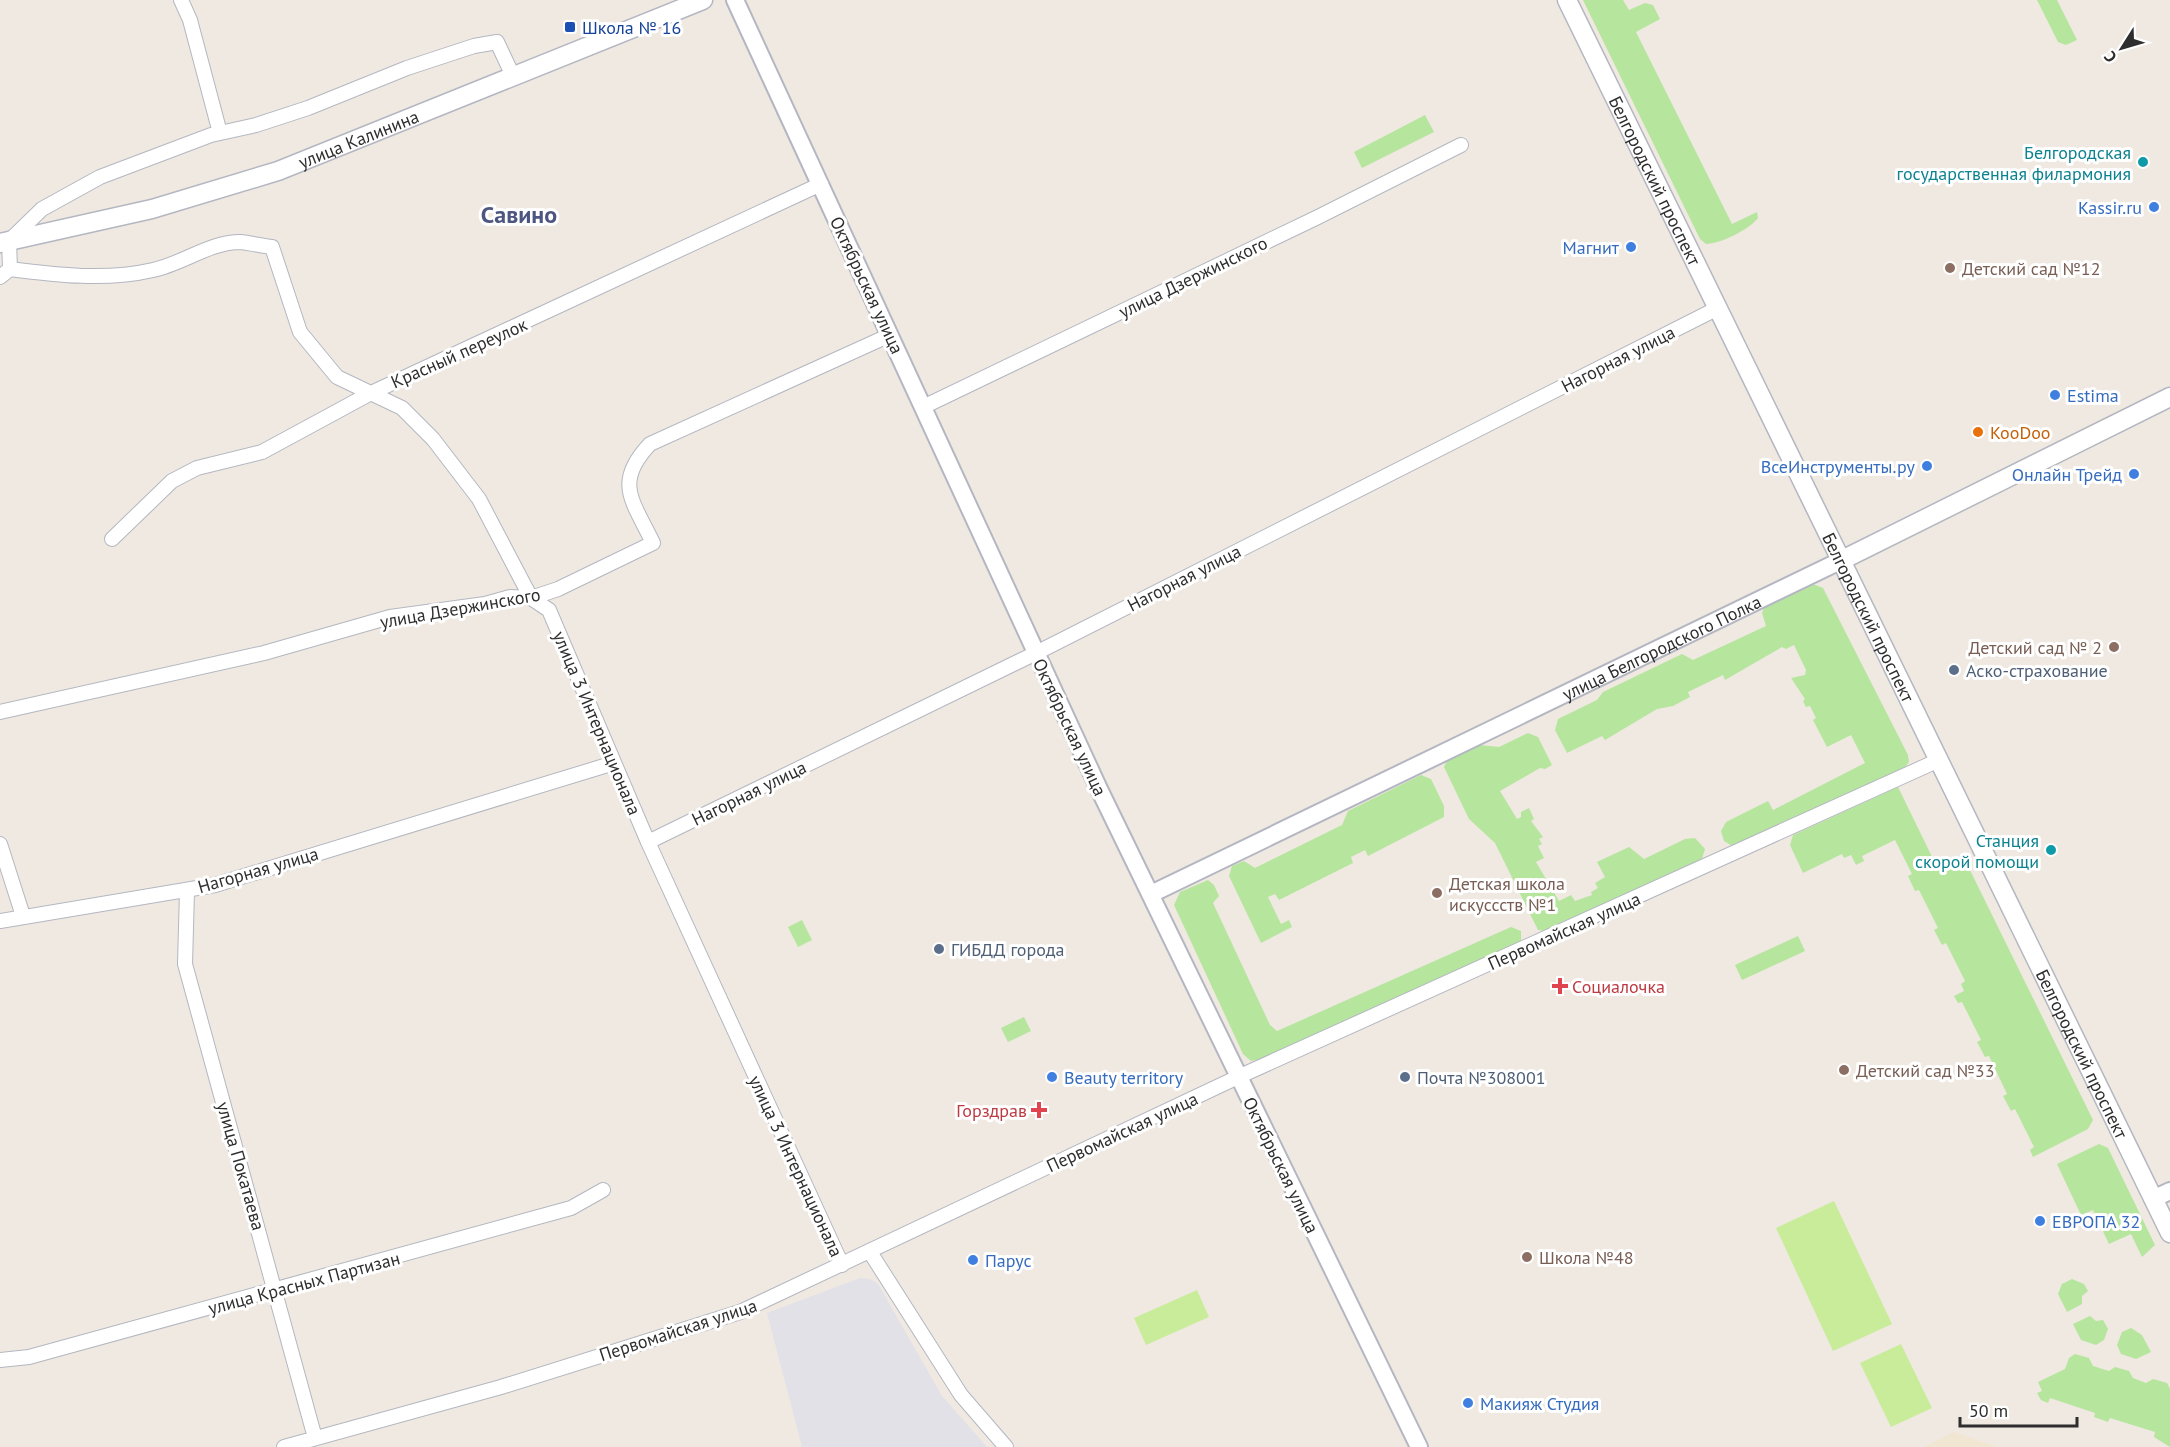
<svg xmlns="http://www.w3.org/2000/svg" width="2170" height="1447" font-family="'PT Sans',sans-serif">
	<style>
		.industrial { fill: #e3e1e8 }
		.education { fill: #f0e6d1 }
		.green { fill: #b6e59e }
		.pitch { fill: #c9ec9a }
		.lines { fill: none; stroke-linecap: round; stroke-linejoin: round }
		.minor-casing { stroke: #b4b7c1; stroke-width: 16 }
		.tertiary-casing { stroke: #b4b7c1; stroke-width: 20 }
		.secondary-casing { stroke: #b4b7c1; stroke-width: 21 }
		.minor { stroke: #fff; stroke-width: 14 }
		.tertiary { stroke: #fff; stroke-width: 16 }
		.secondary { stroke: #fff; stroke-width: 18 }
		.transit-dot { fill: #1a4fb4; stroke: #fff; stroke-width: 2 }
		.culture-dot { fill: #0f9aa8; stroke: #fff; stroke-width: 2 }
		.shop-dot { fill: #3f7fe0; stroke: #fff; stroke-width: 2 }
		.education-dot { fill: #8d6e63; stroke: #fff; stroke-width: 2 }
		.food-dot { fill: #e8710a; stroke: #fff; stroke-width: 2 }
		.service-dot { fill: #5c6f8a; stroke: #fff; stroke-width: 2 }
		.health-dot { fill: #e0444e; stroke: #fff; stroke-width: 2 }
		.labels { text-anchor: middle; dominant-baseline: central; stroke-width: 6; stroke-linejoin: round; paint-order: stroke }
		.transit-label { font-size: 18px; fill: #164399; stroke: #fff; text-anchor: start }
		.street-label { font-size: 18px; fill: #2e2e2e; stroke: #fff }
		.culture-label { font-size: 18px; fill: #0d838f; stroke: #fff; text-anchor: end }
		.shop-label { font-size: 18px; fill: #366cbe; stroke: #fff; text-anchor: start }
		.education-label { font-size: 18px; fill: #785e54; stroke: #fff; text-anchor: start }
		.food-label { font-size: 18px; fill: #c56008; stroke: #fff; text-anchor: start }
		.service-label { font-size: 18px; fill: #4e5e75; stroke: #fff; text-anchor: start }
		.health-label { font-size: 18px; fill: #be3a42; stroke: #fff; text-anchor: start }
		.district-label { font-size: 24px; font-weight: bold; fill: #4d5680; stroke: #fff }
	</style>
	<rect width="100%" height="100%" fill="#efe9e1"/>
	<path class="industrial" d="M860,1278L870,1279L878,1284L942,1396L987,1447H802L767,1313Z"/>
	<path class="education" d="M1954,1432L1997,1447H1924Z"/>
	<path class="green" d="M1583,0H1623L1629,10L1645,3L1653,5L1660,19L1636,32L1732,224L1757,212L1758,218C1750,229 1720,244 1706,244L1700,239Z
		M2037,0H2057L2077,40L2066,45L2058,42Z
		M1425,115L1434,132L1362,168L1354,152Z
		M1813,584L1823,588L1908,755L1909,762L1905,767L1741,844L1732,846L1724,841L1721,831L1726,822L1768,801L1773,810L1865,763L1851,735L1827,747L1813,720L1816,718L1810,706L1806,707L1803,701L1805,699L1791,678L1805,675L1806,670L1794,645L1786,649L1782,647L1725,680L1723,675L1688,692L1690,697L1673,706L1657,709L1605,740L1602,736L1567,753L1555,730L1558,719L1597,700L1603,692L1682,654L1693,660L1766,626L1762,613L1765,606Z
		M1528,733L1538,737L1552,765L1545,769L1540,768L1500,791L1517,819L1521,817V812L1529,808L1534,819L1531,821L1543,837L1539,839L1542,844L1538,846L1544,858L1536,862L1559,901L1571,895L1575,901L1592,895L1591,892L1598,888L1595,883L1605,877L1597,862L1629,847L1644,859L1685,839L1695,838L1705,849L1702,859L1545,931L1538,930L1495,843L1469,819L1444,767L1447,760L1480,745L1499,747Z
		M1421,775L1431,779L1444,806V817L1368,856L1365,850L1351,857L1353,863L1279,900L1275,894L1268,897L1281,924L1289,920L1292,927L1261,943L1229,876L1232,866L1244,861L1255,868L1342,825L1348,811Z
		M1898,787L1936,865L1955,856L1965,860L2093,1120L2088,1129L2033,1157L2030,1150L2034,1147L2015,1109L2011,1111L2003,1096L2007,1094L1989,1056L1985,1057L1977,1042L1981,1040L1962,1002L1958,1003L1954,996L1964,991L1961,984L1965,981L1946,943L1942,945L1934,930L1938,928L1919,890L1915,891L1908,876L1912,874L1895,840L1862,856L1864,861L1856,865L1851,855L1844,858L1842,854L1803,873L1790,845L1793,835Z
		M1208,880L1214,885L1219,896L1213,903L1270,1025L1277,1031L1511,927L1521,931V942L1261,1059L1251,1061L1243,1054L1174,905L1180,892Z
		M802,920L812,940L798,947L788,927Z
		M1798,936L1805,951L1742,980L1735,965Z
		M1024,1017L1031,1031L1008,1042L1001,1028Z
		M2099,1144L2108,1148L2155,1245L2142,1257L2131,1234L2109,1244L2093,1210L2081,1215L2057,1164Z
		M2072,1279L2084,1284L2088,1291L2082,1296V1304L2067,1312L2058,1294L2062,1284Z
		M2090,1316L2096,1321L2103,1320L2108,1329L2104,1340L2096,1345L2081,1340L2073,1324Z
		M2131,1328L2142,1335L2151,1352L2136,1359L2121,1354L2117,1345L2122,1332Z
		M2075,1354L2089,1358L2093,1366L2109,1371L2115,1367L2129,1371L2133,1378L2146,1383L2153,1379L2167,1383L2170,1389V1447L2154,1437L2155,1432L2110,1418L2108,1422L2094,1417L2095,1413L2050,1398L2048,1403L2041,1400L2037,1393L2042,1391L2038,1382L2065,1369L2069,1358Z"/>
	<path class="pitch" d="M1834,1201L1892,1324L1833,1351L1776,1228Z
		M1197,1290L1209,1317L1146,1345L1134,1318Z
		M1901,1344L1932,1408L1891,1427L1860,1363Z"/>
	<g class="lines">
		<g class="minor-casing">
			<path id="minor" d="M181,0L190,20L220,133
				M10,269C57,275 106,281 153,270C182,264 210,242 240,242C251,243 262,246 272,247L300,332L337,377L402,408L433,439L479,499L531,598L549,610L648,842L842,1265
				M0,277L10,269L9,241L42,209L100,177L211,135L256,125L308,108L407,68L474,46L497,42L513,76
				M923,407L1318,217L1461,145
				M112,539L172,481L197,468L262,452L371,393L821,184
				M0,712L264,653L390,617L485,604L510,597L531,598L558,589L653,543C633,501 613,483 650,444L890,335
				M648,842L1036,653L1718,308
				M0,844L23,916
				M187,891L185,964L315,1438
				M0,921L215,885L614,763
				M870,1252L961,1395L1006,1447
				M0,1360L29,1357L571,1208L603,1190
				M284,1447L501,1387L740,1312L1238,1077L1939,760"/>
		</g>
		<g class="tertiary-casing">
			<g id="tertiary">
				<path d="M735,0L1099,789L1419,1447"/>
				<path id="s1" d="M1151,894L1842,560"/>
				<path d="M2153,1199L2170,1191"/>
			</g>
		</g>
		<g class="secondary-casing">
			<g id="secondary">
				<path id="s2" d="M1567,0L2170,1233"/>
				<path id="s3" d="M0,243L152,209L278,171L703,0"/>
				<path d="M1842,560L2170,397"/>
			</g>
		</g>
		<use href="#minor" class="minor"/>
		<use href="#tertiary" class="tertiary"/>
		<use href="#secondary" class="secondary"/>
	</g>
	<rect class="transit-dot" x="564" y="21" width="12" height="12" rx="3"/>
	<g class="culture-dot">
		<circle cx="2143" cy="162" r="6"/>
		<circle cx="2051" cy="850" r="6"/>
	</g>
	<g class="shop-dot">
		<circle cx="2154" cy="207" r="6"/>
		<circle cx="1631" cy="247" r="6"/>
		<circle cx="2055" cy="395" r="6"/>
		<circle cx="1927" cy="466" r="6"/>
		<circle cx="2134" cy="474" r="6"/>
		<circle cx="1052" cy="1077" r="6"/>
		<circle cx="2040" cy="1221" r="6"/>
		<circle cx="973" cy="1260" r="6"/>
		<circle cx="1468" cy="1403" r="6"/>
	</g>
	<g class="education-dot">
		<circle cx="1950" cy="268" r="6"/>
		<circle cx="2114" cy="647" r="6"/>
		<circle cx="1437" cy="893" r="6"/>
		<circle cx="1844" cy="1070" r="6"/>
		<circle cx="1527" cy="1257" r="6"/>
	</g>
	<circle class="food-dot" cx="1978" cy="432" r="6"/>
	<g class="service-dot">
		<circle cx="1954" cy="670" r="6"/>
		<circle cx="939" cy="949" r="6"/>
		<circle cx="1405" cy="1077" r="6"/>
	</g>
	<g class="health-dot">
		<path d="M1557 977h6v6h6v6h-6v6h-6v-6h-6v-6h6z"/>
		<path d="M1036 1101h6v6h6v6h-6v6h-6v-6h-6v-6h6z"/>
	</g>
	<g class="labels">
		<g class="transit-label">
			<text x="582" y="27">Школа № 16</text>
		</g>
		<g class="street-label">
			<text stroke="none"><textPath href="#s3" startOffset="374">улица Калинина</textPath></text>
			<text stroke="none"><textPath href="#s2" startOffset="201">Белгородский проспект</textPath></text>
			<text transform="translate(1193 277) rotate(-26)">улица Дзержинского</text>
			<text transform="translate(867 285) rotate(65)">Октябрьская улица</text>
			<text transform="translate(459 353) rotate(-24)">Красный переулок</text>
			<text transform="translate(1618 359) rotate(-27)">Нагорная улица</text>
			<text transform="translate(1184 578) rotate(-27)">Нагорная улица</text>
			<text transform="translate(460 608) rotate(-10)">улица Дзержинского</text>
			<text stroke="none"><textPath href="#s2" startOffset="687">Белгородский проспект</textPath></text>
			<text stroke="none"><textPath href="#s1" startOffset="567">улица Белгородского Полка</textPath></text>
			<text transform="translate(597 723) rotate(67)">улица 3 Интернационала</text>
			<text transform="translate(1070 727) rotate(65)">Октябрьская улица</text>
			<text transform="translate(749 793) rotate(-26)">Нагорная улица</text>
			<text transform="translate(258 870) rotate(-16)">Нагорная улица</text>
			<text transform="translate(1564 931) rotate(-24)">Первомайская улица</text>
			<text stroke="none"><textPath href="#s2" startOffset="1173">Белгородский проспект</textPath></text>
			<text transform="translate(1122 1132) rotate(-25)">Первомайская улица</text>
			<text transform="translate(1281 1165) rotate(64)">Октябрьская улица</text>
			<text transform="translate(241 1166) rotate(74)">улица Покатаева</text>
			<text transform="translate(796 1166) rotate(65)">улица 3 Интернационала</text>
			<text transform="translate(304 1283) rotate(-15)">улица Красных Партизан</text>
			<text transform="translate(678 1330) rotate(-18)">Первомайская улица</text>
		</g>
		<g class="culture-label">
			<text x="2131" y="152">Белгородская<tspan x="2131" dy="21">государственная филармония</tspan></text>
			<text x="2039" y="840">Станция<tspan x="2039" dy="21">скорой помощи</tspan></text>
		</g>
		<g class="shop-label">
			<text x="2142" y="207" text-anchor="end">Kassir.ru</text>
			<text x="1619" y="247" text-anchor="end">Магнит</text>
			<text x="2067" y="395">Estima</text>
			<text x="1915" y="466" text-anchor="end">ВсеИнструменты.ру</text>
			<text x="2122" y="474" text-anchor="end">Онлайн Трейд</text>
			<text x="1064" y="1077">Beauty territory</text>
			<text x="2052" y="1221">ЕВРОПА 32</text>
			<text x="985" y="1260">Парус</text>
			<text x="1480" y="1403">Макияж Студия</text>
		</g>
		<g class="education-label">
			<text x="1962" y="268">Детский сад №12</text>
			<text x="2102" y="647" text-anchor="end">Детский сад № 2</text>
			<text x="1449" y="883">Детская школа<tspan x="1449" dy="21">искуссств №1</tspan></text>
			<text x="1856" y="1070">Детский сад №33</text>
			<text x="1539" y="1257">Школа №48</text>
		</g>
		<g class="food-label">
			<text x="1990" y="432">KooDoo</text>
		</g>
		<g class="service-label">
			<text x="1966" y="670">Аско-страхование</text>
			<text x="951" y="949">ГИБДД города</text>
			<text x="1417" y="1077">Почта №308001</text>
		</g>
		<g class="health-label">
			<text x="1572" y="986">Социалочка</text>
			<text x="1027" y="1110" text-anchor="end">Горздрав</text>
		</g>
		<g class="district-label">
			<text x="519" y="214">Савино</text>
		</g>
	</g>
	<g transform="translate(2122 48) rotate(233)" stroke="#ffffff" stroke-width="4.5" paint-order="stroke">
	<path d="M0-4.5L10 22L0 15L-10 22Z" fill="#2e2e2e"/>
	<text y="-9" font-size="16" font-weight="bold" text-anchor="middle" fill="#2e2e2e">С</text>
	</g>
	<path d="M1960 1417v9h117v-9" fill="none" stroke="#2e2e2e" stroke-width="3"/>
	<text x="1969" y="1417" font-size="18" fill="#2e2e2e" stroke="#ffffff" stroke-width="4.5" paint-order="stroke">50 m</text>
</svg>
